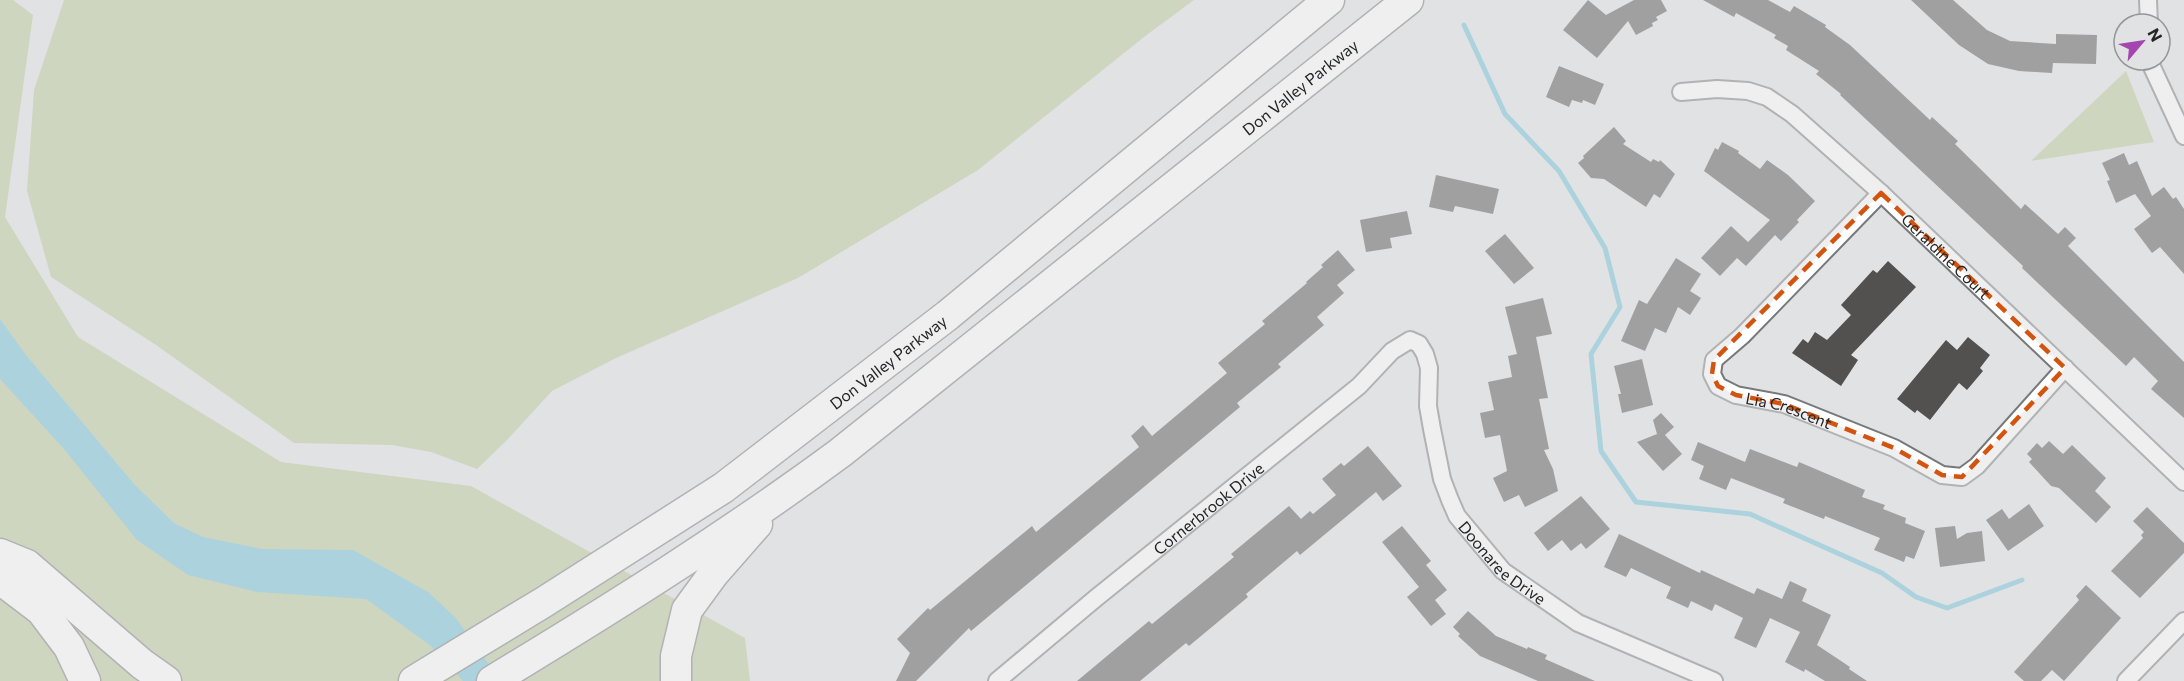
<svg xmlns="http://www.w3.org/2000/svg" width="2184" height="681" font-family="Commissioner,sans-serif">
	<style>
		.green { fill: #b7c796 }
		.water { fill: #6ac1d4 }
		.lines { fill: none; stroke-linecap: round; stroke-linejoin: round }
		.stream { stroke: #6ac1d4; stroke-width: 5 }
		.building { fill: #535150 }
		.street-casing { stroke: #77787a; stroke-width: 20 }
		.highway-casing { stroke: #77787a; stroke-width: 33 }
		.street { stroke: #fff; stroke-width: 16 }
		.highway { stroke: #fff; stroke-width: 30 }
		.marked { fill: none; stroke: #d4540f; stroke-width: 4.5; stroke-dasharray: 12 8; stroke-linejoin: round }
		.labels { text-anchor: middle; dominant-baseline: central; stroke-width: 6; stroke-linejoin: round; paint-order: stroke }
		.street-label { font-size: 16px; fill: #242526; stroke: #e1e2e4 }
	</style>
	<rect width="100%" height="100%" fill="#e1e2e4"/>
	<path class="green" d="M0,0H13L33,15L5,217L78,337L281,462L471,486L745,638L750,681H0Z
		M64,0H1194L1144,37L978,170L798,278L616,358L552,391L508,439L477,469L431,452L392,445L294,443L156,345L51,277L27,191L34,90Z
		M2126,71L2154,142L2031,161Z"/>
	<path class="water" d="M0,319L26,355L134,484L174,523L203,537L262,549L353,550L428,592L455,617L501,681H463L431,646L366,599L257,592L188,575L137,540L64,449L0,379Z"/>
	<g class="lines">
		<path class="stream" d="M1464,25L1505,114L1559,171L1605,248L1620,307L1591,354L1601,451L1636,502L1750,514L1882,573L1916,597L1947,608L2022,580"/>
	</g>
	<path class="building" d="M1588,0L1606,15L1634,0H1661L1667,11L1656,17L1658,20L1652,23L1653,26L1636,35L1628,21L1597,58L1563,30Z
		M1703,0H1768L1790,12L1794,6L1826,25L1825,27L1850,45L1930,120L1932,117L1958,141L1955,144L2021,209L2025,204L2058,234L2065,227L2076,238L2068,246L2184,362V418L2151,389L2158,381L2134,357L2126,366L2022,268L2023,266L1840,95L1841,94L1816,74L1819,71L1786,50L1788,46L1774,38L1776,35L1736,13L1734,17Z
		M1911,0H1953L1987,30L2010,41L2056,44V34L2097,35L2096,64L2053,63L2052,73L2019,71L1988,64L1959,45Z
		M1559,66L1604,84L1595,105L1583,100L1582,103L1572,100L1569,107L1546,97Z
		M1614,127L1626,141L1623,144L1651,162L1653,159L1659,162L1660,160L1675,174L1660,198L1654,194L1646,207L1604,179L1591,178L1578,163L1584,158L1583,156Z
		M1722,142L1739,151L1738,153L1760,169L1767,160L1788,175L1815,201L1797,220L1799,222L1781,241L1775,235L1746,266L1737,258L1720,276L1701,258L1731,226L1748,242L1770,220L1704,171L1715,148L1718,150Z
		M2124,153L2129,165L2137,161L2152,196L2164,187L2173,199L2176,197L2184,209V274L2160,247L2152,253L2134,229L2151,216L2135,194L2116,203L2107,181L2110,180L2102,163Z
		M1436,175L1499,189L1493,214L1455,206L1453,212L1429,207Z
		M1407,211L1412,234L1390,238L1392,248L1366,252L1360,220Z
		M1505,234L1534,268L1514,284L1485,251Z
		M1338,250L1355,270L1337,285L1344,293L1317,317L1324,325L1278,364L1281,367L1237,403L1240,407L971,631L969,628L916,681H896L910,653L897,639L928,608L930,610L1032,526L1036,532L1139,447L1131,436L1143,425L1152,436L1227,373L1218,363L1265,324L1262,321L1307,283L1306,282L1323,267L1321,265Z
		M1676,258L1701,274L1690,291L1701,298L1690,315L1678,307L1666,333L1655,328L1645,351L1621,341L1639,300L1647,304Z
		M1888,261L1916,287L1851,355L1858,360L1841,386L1792,353L1803,339L1808,343L1815,332L1827,340L1851,315L1841,305L1873,270L1877,273Z
		M1543,298L1552,334L1536,337L1548,398L1539,399L1549,449L1544,450L1553,469L1558,491L1525,507L1519,495L1504,502L1493,478L1507,471L1500,435L1485,438L1480,413L1494,410L1488,382L1512,377L1508,356L1517,354L1505,307Z
		M1968,337L1990,355L1980,368L1983,371L1967,390L1959,383L1930,420L1917,410L1915,413L1897,399L1946,340L1957,350Z
		M1642,359L1653,405L1622,413L1618,394H1621L1614,366Z
		M1661,413L1674,427L1665,435L1682,454L1663,471L1637,442L1657,434L1653,420Z
		M2049,441L2063,454L2072,445L2106,478L2095,491L2111,507L2096,523L2059,488L2051,486L2029,462L2032,459L2027,454L2037,443L2042,448Z
		M1698,442L1745,462L1750,449L1797,467L1799,462L1865,490L1862,497L1885,505L1883,509L1906,518L1905,523L1925,531L1914,559L1906,556L1904,562L1874,550L1880,538L1825,516L1824,519L1783,503L1785,499L1731,478L1726,490L1699,479L1704,466L1691,460Z
		M1368,446L1402,486L1383,501L1376,492L1300,555L1297,551L1246,594L1248,597L1189,646L1186,643L1140,681H1077L1149,621L1152,624L1234,557L1231,554L1289,506L1301,519L1310,511L1313,514L1336,495L1322,479L1341,463L1344,466Z
		M1581,496L1610,529L1586,549L1581,543L1571,551L1562,540L1548,551L1534,533Z
		M2029,504L2044,526L2008,551L1986,520L2002,509L2009,519Z
		M2147,507L2184,543V553L2140,598L2111,571L2143,538L2141,535L2144,532L2133,521Z
		M1402,526L1431,561L1426,565L1447,590L1435,600L1446,614L1431,626L1407,597L1419,587L1382,542Z
		M1955,526L1957,539L1967,533L1982,531L1985,561L1940,567L1935,528Z
		M1619,534L1700,573L1701,570L1754,594L1757,588L1782,599L1790,581L1807,589L1802,601L1831,615L1817,645L1850,667L1849,669L1867,681H1825L1805,669L1804,672L1785,662L1800,632L1770,618L1756,648L1734,638L1743,618L1715,604L1712,611L1691,601L1688,608L1666,598L1671,587L1631,568L1626,577L1604,567Z
		M2086,585L2121,618L2064,681L2052,670L2041,681H2024L2014,672L2079,600L2076,596Z
		M1468,611L1496,636L1527,649L1528,647L1547,655L1545,659L1595,681H1538L1480,656L1458,636L1460,634L1453,627Z"/>
	<g class="lines">
		<g class="street-casing">
			<g id="street">
				<path d="M2148,0L2149,24"/>
				<path d="M2151,60L2152,67L2184,136"/>
				<path id="s1" d="M1681,92L1717,89L1748,91L1767,97L1792,114L1881,193L2184,482"/>
				<path id="s2" d="M1881,193L1742,336L1714,360L1712,374L1718,386L1736,395L1784,404L1894,448L1942,475L1962,477L1977,466L2065,368"/>
				<path id="s3" d="M997,681L1096,598L1359,386L1392,351L1410,340L1419,344L1425,354L1429,368L1428,406L1432,429L1442,479L1450,500L1457,516L1503,571L1578,623L1714,681"/>
				<path d="M2126,681L2184,621"/>
			</g>
		</g>
		<g class="highway-casing">
			<g id="highway">
				<path d="M0,554L27,565L142,664L166,681"/>
				<path d="M0,579L41,610L69,647L85,681"/>
				<path id="s4" d="M414,681L544,602L723,488L948,315L1329,0"/>
				<path id="s5" d="M492,681C611,609 729,535 840,453L1408,0"/>
				<path d="M676,681V656L687,610L714,573L757,524"/>
			</g>
		</g>
		<use href="#street" class="street"/>
		<use href="#highway" class="highway"/>
	</g>
	<path d="M0 0H2184V681H0ZM1881,193L2065,368L1962,477L1942,475L1894,448L1784,404L1736,395L1718,386L1712,374L1714,360Z" fill="#e1e2e4" fill-opacity=".55" fill-rule="evenodd"/>
	<path class="marked" d="M1881,193L2065,368L1962,477L1942,475L1894,448L1784,404L1736,395L1718,386L1712,374L1714,360Z"/>
	<g class="labels">
		<g class="street-label">
			<text stroke="none"><textPath href="#s5" startOffset="1004">Don Valley Parkway</textPath></text>
			<text stroke="none"><textPath href="#s1" startOffset="327">Geraldine Court</textPath></text>
			<text stroke="none"><textPath href="#s4" startOffset="572">Don Valley Parkway</textPath></text>
			<text stroke="none"><textPath href="#s2" startOffset="339">Lia Crescent</textPath></text>
			<text stroke="none"><textPath href="#s3" startOffset="273">Cornerbrook Drive</textPath></text>
			<text stroke="none"><textPath href="#s3" startOffset="790">Doonaree Drive</textPath></text>
		</g>
	</g>
	<g transform="translate(2142 42) rotate(61)"><circle r="28" fill="#e1e2e4" stroke="#959698" stroke-width="1.5"/>
	<path d="M0-4.5L10 22L0 15L-10 22Z" fill="#a446af"/>
	<text y="-9" font-size="16" font-weight="bold" text-anchor="middle" fill="#242526">N</text>
	</g>
</svg>
